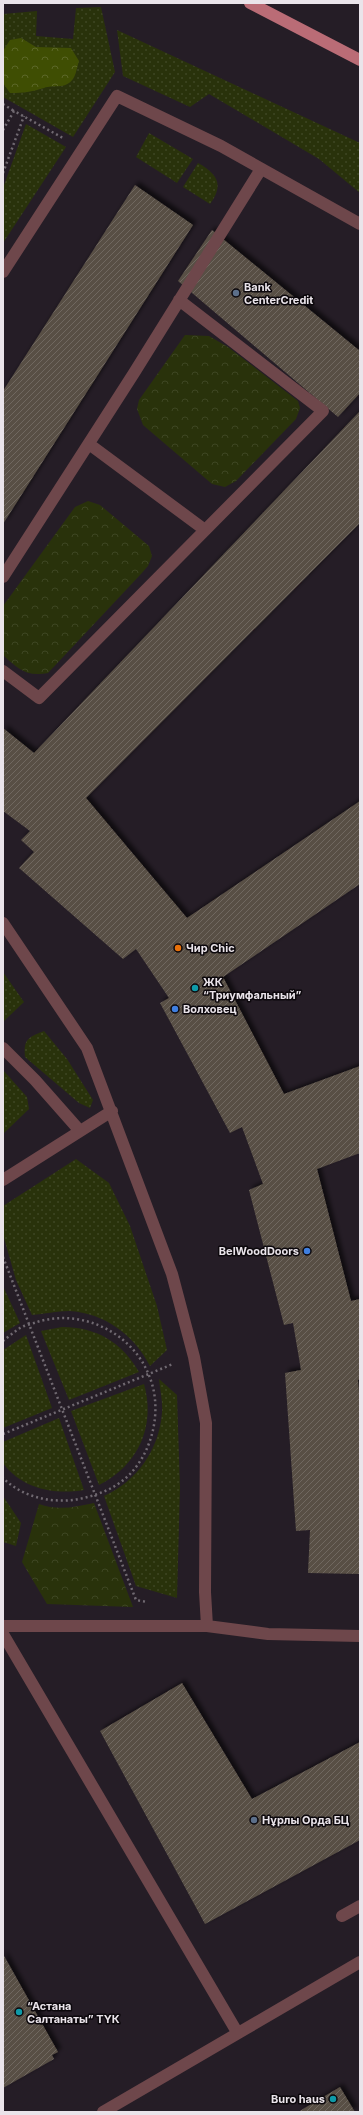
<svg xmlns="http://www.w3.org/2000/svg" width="363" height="2115" font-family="Inter,sans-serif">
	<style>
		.grass { fill: url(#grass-dots) }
		.forest { fill: url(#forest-crowns) }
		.park { fill: url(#park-crowns) }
		.building { fill: url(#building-hatch); filter: url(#shadow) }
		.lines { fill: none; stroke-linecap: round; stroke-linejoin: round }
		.path { stroke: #706971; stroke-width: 2.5; stroke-dasharray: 2 3; stroke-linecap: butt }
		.minor { stroke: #6e474b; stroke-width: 12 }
		.major { stroke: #ba6c76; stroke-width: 12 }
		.service-dot { fill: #5c6f8a; stroke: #0c080c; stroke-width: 1.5 }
		.food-dot { fill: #e8710a; stroke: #0c080c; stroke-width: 1.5 }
		.culture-dot { fill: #0f9aa8; stroke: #0c080c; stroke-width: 1.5 }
		.shop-dot { fill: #3f7fe0; stroke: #0c080c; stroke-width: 1.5 }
		.labels { text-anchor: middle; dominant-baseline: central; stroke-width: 3; stroke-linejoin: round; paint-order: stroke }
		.poi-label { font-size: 11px; font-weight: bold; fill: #eae4ea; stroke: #0c080c; text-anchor: start }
	</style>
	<defs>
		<pattern id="grass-dots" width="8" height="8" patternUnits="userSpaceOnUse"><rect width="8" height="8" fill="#29320b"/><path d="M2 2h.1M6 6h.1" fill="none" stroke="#3e4623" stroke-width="1.8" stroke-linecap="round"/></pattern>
		<pattern id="forest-crowns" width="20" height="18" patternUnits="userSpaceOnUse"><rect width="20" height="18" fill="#3f4e03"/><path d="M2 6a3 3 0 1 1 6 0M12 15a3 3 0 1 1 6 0" fill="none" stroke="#5b6728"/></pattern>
		<pattern id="park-crowns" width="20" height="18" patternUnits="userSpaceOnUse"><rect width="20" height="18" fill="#29320b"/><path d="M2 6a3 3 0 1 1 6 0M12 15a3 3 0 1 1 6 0" fill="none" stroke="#3e4623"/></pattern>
		<pattern id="building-hatch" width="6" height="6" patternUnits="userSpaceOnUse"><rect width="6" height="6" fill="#584f45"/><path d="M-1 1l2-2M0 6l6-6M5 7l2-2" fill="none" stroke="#706860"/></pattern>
		<filter id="shadow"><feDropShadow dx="3.5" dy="-3.5" stdDeviation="2" flood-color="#0009"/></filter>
	</defs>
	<rect width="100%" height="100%" fill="#251d26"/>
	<path class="grass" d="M101,7L115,72L73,137L3,97V14L37,11L36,36L73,39L76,8Z
		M117,30L360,143V193L319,159L209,94L190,107L123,76Z
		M26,124L66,147L3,243V188Z
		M149,133L193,159L177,183L136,157Z
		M198,163C218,174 224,185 210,204L183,187Z
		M3,972L24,1002L3,1022Z
		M44,1031L67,1059L93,1100L90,1108L79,1103L25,1057C23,1039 29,1037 44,1031Z
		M3,1070L27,1097L29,1109L3,1134Z
		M76,1159L109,1183L130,1226L157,1306L167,1350L150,1366C134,1335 105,1313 69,1311C57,1311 44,1314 32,1315L16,1280L4,1238L3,1206Z
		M3,1286L20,1323L3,1333Z
		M62,1327C96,1327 122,1342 139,1372L69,1400L41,1331Z
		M26,1335L52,1408L3,1428V1350Z
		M159,1379L177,1395L180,1488L177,1598L136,1586L104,1496C137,1481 159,1450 162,1413C163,1402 160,1390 159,1379Z
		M144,1384C156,1426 138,1466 99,1485L71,1411Z
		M59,1418L84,1490C54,1495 22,1489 3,1463V1442Z
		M3,1496L21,1523L16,1546L3,1542Z"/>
	<path class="forest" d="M21,38L36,47L71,48L79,61C77,67 76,75 73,79C65,90 53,84 44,88C31,92 24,93 10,93L3,83V51L10,40Z"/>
	<path class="park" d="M185,335L209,336L228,347L298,401L300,408L296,419L236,481L225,487L212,484L143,425L137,409L139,400Z
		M88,501L100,505L149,546L152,556L148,566L141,574L48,673C26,677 18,669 3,655V606L75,507Z
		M94,1503L133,1607L47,1604L22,1562L39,1504C58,1511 75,1507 94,1503Z"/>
	<path class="building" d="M135,185L193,225L3,524V391Z
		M212,230L360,351V393L338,417L178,281Z
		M360,411V523L86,798L187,918L360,801V884L223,977L284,1094L360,1066V1153L317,1169L351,1301L360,1299V1379L358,1380L360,1405V1574L308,1573L310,1530L296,1531L285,1373L301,1370L293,1323L284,1325L249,1190L263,1184L242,1127L230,1133L160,1003L169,998L136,949L123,959L19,868L34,852L21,840L30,831L3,811V728L34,753Z
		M182,1683L252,1799L360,1742V1840L205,1924L100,1731Z
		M3,1954L58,2052L52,2055L54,2059L3,2088Z
		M340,2087L355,2112H298Z"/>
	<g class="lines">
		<path class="path" d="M3,104L14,111
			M3,130L14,111L63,138
			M3,173L24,116
			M3,1257L136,1600L147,1602
			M3,1341C8,1337 14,1332 20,1328C25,1325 32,1324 37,1322C82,1308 134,1333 150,1378C164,1414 150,1463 118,1484C106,1492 93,1496 79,1499C52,1504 22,1497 3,1478
			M3,1434L173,1364"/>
		<path class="minor" d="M3,272L117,96L221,146L360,224
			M89,444L205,530
			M3,577L134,373L261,169
			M3,671L39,698L323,411L179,300
			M3,923L87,1048L172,1274L194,1357L206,1423L205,1592L207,1626L268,1634L360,1636
			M3,1048L35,1080L80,1131
			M3,1180L112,1111
			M3,1626H207
			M3,1634L237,2032
			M342,1916L360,1906
			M103,2112L360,1962"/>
		<path class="major" d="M250,3L360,60"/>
	</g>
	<g class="service-dot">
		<circle cx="236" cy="293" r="4"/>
		<circle cx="254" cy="1820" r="4"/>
	</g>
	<circle class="food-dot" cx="178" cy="948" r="4"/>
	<g class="culture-dot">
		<circle cx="195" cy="988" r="4"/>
		<circle cx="19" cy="2012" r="4"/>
		<circle cx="333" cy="2099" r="4"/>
	</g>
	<g class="shop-dot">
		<circle cx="175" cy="1009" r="4"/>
		<circle cx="307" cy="1251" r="4"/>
	</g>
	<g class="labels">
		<g class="poi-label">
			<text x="244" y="287">Bank<tspan x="244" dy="13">CenterCredit</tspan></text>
			<text x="186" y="948">Чир Chic</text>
			<text x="203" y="982">ЖК<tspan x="203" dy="13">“Триумфальный”</tspan></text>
			<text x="183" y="1009">Волховец</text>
			<text x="299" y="1251" text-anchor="end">BelWoodDoors</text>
			<text x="262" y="1820">Нұрлы Орда БЦ</text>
			<text x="27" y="2006">“Астана<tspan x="27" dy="13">Салтанаты” ТҮК</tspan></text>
			<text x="325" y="2099" text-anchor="end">Buro haus</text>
		</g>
	</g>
	<rect width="363" height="2115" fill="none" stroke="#eae4ea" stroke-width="8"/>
</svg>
